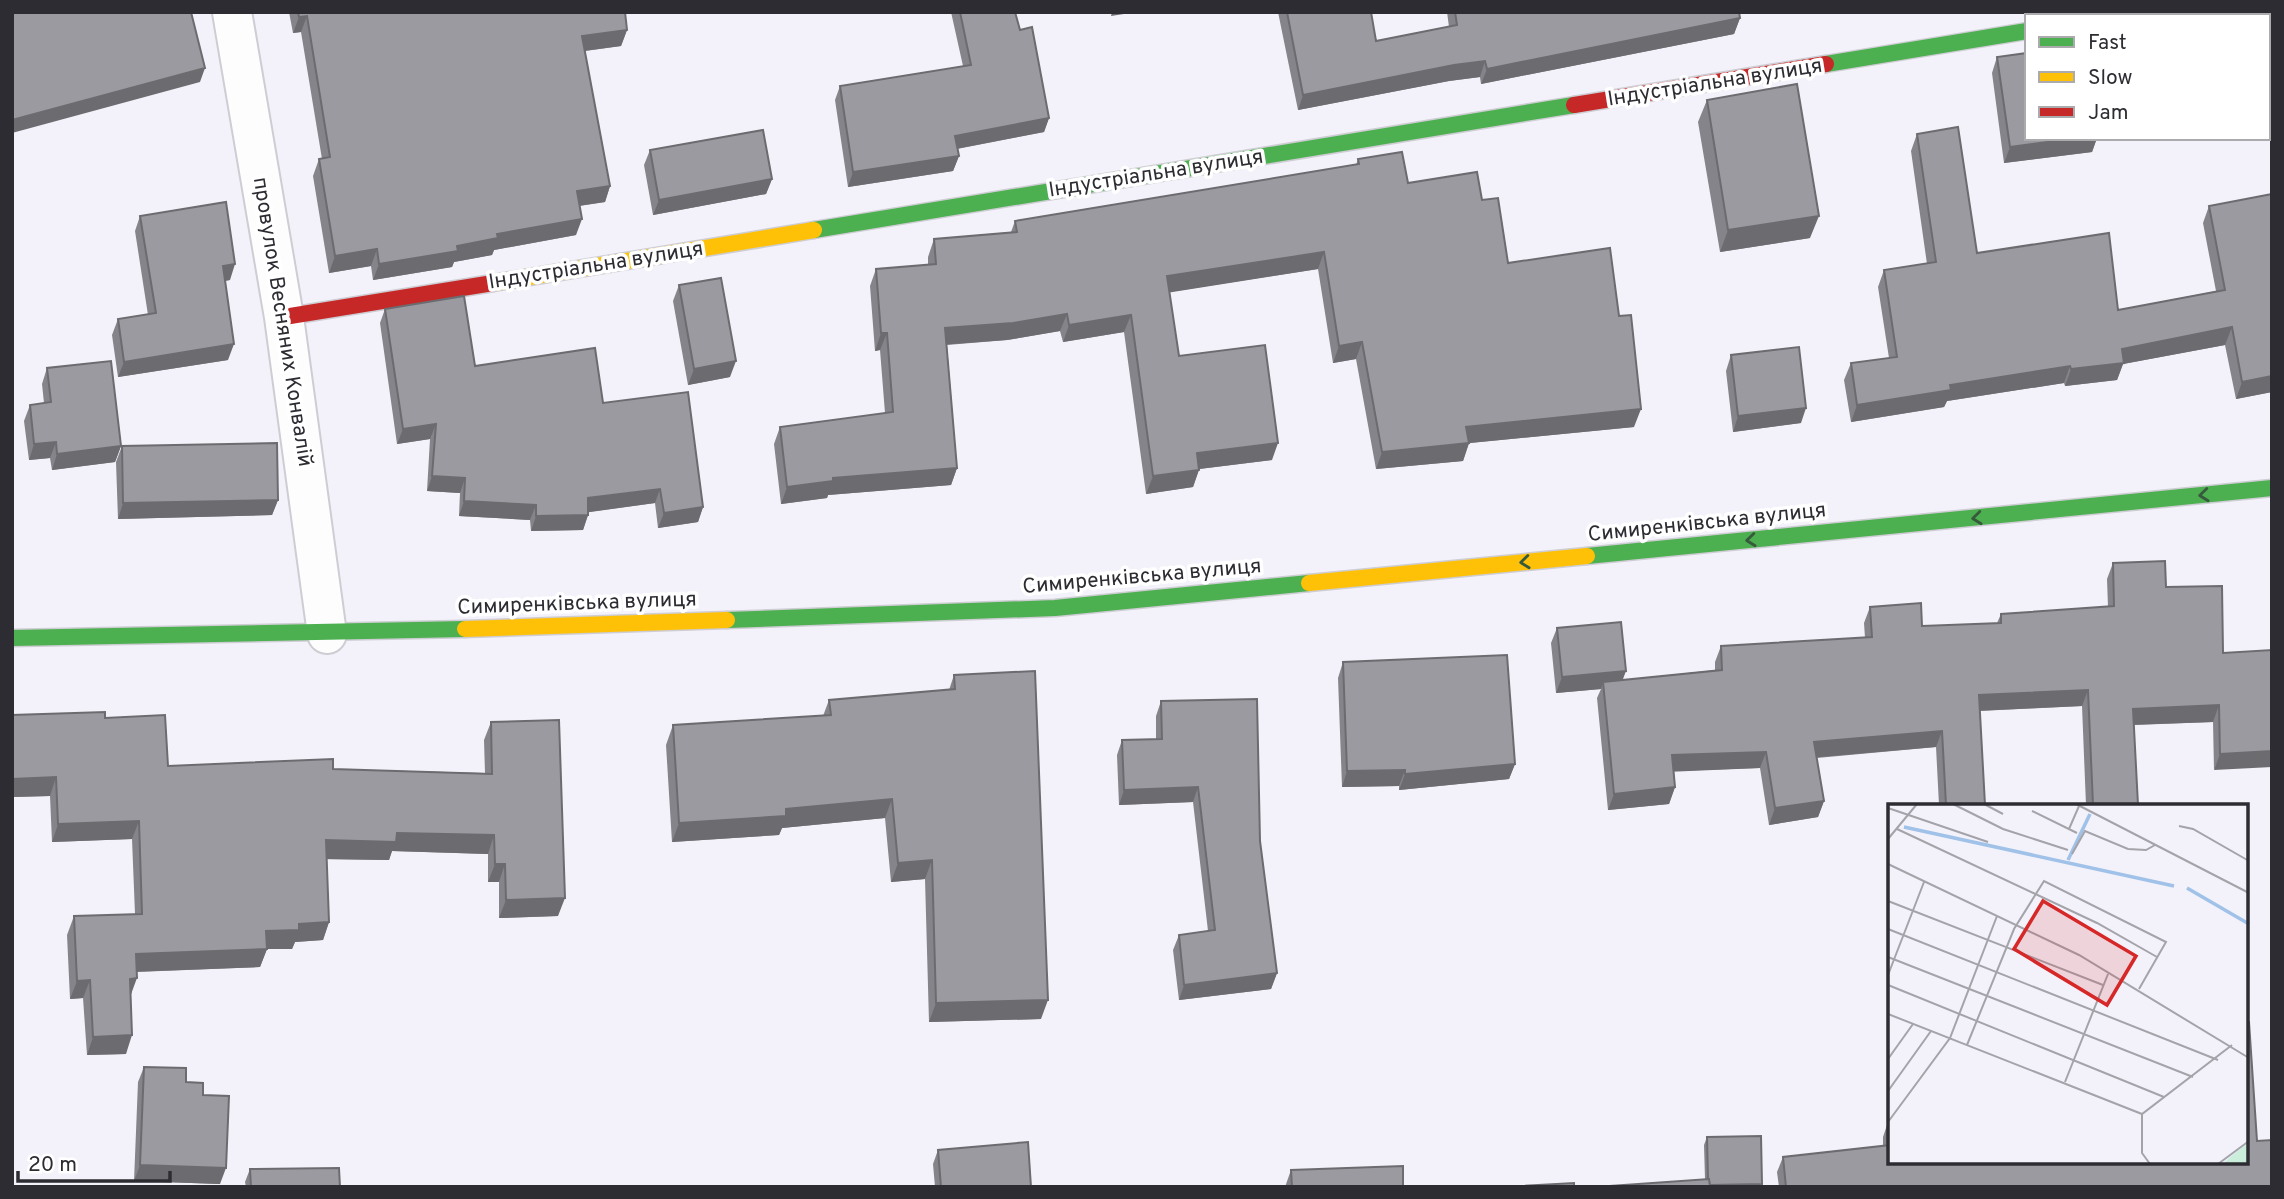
<svg xmlns="http://www.w3.org/2000/svg" width="2284" height="1199" font-family="Overpass,sans-serif">
	<style>
		.lines { fill: none; stroke-linecap: round; stroke-linejoin: round }
		.street-casing { stroke: #cecdd3; stroke-width: 42 }
		.fast-casing { stroke: #cecdd3; stroke-width: 19 }
		.slow-casing { stroke: #cecdd3; stroke-width: 19 }
		.jam-casing { stroke: #cecdd3; stroke-width: 19 }
		.street { stroke: #fdfdfe; stroke-width: 38 }
		.fast { stroke: #4caf50; stroke-width: 16 }
		.slow { stroke: #ffc107; stroke-width: 16 }
		.jam { stroke: #c62828; stroke-width: 16 }
		.wall { fill: #85848a }
		.shaded-wall { fill: #6c6c70 }
		.building { fill: #9b9aa0; stroke: #6c6c70; stroke-width: 2 }
		.oneway { stroke: #385a3c }
		.labels { text-anchor: middle; dominant-baseline: central; stroke-width: 7; stroke-linejoin: round; paint-order: stroke }
		.street-label { font-size: 21px; fill: #2d2c32; stroke: #fff }
		.inset-river { fill: none; stroke: #a0c1e8; stroke-width: 3.5 }
		.inset-road { fill: none; stroke: #a4a3aa; stroke-width: 2 }
		.view { fill: #d62828; fill-opacity: 0.15; stroke: #d62828; stroke-width: 3.5 }
		.inset-edge { fill: none; stroke: #2d2c32; stroke-width: 3.5 }
	</style>
	<rect width="100%" height="100%" fill="#f3f2fa"/>
	<g class="lines">
		<g class="street-casing">
			<path id="street" d="M232,12L284,317L327,634
				M2122,16L2144,12"/>
		</g>
		<g class="fast-casing">
			<path id="fast" d="M1826,64L2027,31
				M814,230L1574,105
				M1587,556L2272,488
				M727,620L1055,608L1309,583
				M12,638L465,629"/>
		</g>
		<g class="slow-casing">
			<path id="slow" d="M493,283L814,230
				M1309,583L1587,556
				M465,629L727,620"/>
		</g>
		<g class="jam-casing">
			<path id="jam" d="M1574,105L1826,64
				M284,317L493,283"/>
		</g>
		<use href="#street" class="street"/>
		<use href="#fast" class="fast"/>
		<use href="#slow" class="slow"/>
		<use href="#jam" class="jam"/>
	</g>
	<path class="wall" d="M289,12H356L627,30L621,46L585,51L610,186L605,202L579,206L576,235L494,250L492,255L454,262L452,267L373,280L371,266L329,273L313,176L319,159H322L301,32L293,33Z
		M951,12H1015L1020,30L1049,118L1044,132L957,149L959,156L953,171L848,187L835,100L840,86L963,66Z
		M1278,12H1371L1376,41L1449,27L1447,12H1739L1740,18L1734,34L1481,84L1480,77L1449,81L1298,110Z
		M1997,57L2027,138H2097L2092,152L2004,163L1992,73Z
		M1707,100L1810,238L1720,252L1698,122Z
		M1917,134L1977,253L2118,310L2216,291L2203,223L2209,206L2272,392L2236,399L2225,345L2123,364L2117,380L2065,386L2064,383L1947,401L1944,407L1851,422L1844,380L1851,363L1889,358L1878,287L1884,270L1927,264L1911,151Z
		M650,150L772,179L766,194L653,215L644,165Z
		M1358,159L1408,183L1482,200L1508,263L1634,427L1469,443L1463,461L1376,469L1356,359L1333,363L1318,269L1169,292L1179,356L1272,460L1199,469L1193,487L1146,494L1124,332L1063,342L1060,331L1007,340L947,345L957,468L951,485L828,495L827,498L781,504L774,444L780,427L885,413L880,350L875,351L870,286L876,269L928,265V257L934,239L1011,232L1015,221L1356,165Z
		M140,216L230,280L225,281L228,360L118,377L112,335L118,319L148,315L135,231Z
		M679,285L730,377L688,385L673,301Z
		M385,309L475,366L603,403L703,507L698,522L658,528L655,503L588,512V515L583,530L531,531L530,520L459,516L460,493L427,491L430,439L397,444L380,323Z
		M1731,355L1801,423L1733,432L1726,371Z
		M47,368L121,446L115,462L52,470L50,458L29,460L24,421L30,405L44,403L42,384Z
		M122,446L278,500L272,515L118,519L116,462Z
		M2113,563L2166,587L2223,653L2272,650L2214,770L2213,722L2134,725L2138,805H2086L2082,706L1980,711L1985,805H1939L1936,747L1817,758L1824,801L1818,817L1769,825L1760,768L1674,771L1675,787L1669,804L1608,810L1597,698L1601,689L1556,693L1551,643L1557,628L1623,680L1715,670V662L1721,646L1865,638L1864,623L1870,607L1922,626L1997,623L2001,614L2108,607L2107,579Z
		M1343,662L1515,764L1509,779L1399,790V786L1342,787L1338,678Z
		M954,675L1041,1019L929,1022L925,879L891,882L885,818L782,828L779,835L672,842L666,745L673,725L823,716L829,700L949,690Z
		M1161,701L1260,841L1277,973L1271,989L1179,1000L1173,950L1179,935L1208,931L1193,802L1119,805L1117,755L1122,740L1156,739V716Z
		M105,718L168,766L333,769L485,773L484,740L491,722L558,916L499,918V882H488V854L392,851L389,860L326,859L329,922L323,940L295,942L292,949H267L260,967L136,972L131,994L126,1054L87,1055L83,998L70,999L67,935L74,916L135,914L132,839L52,842L50,796L12,797Z
		M144,1067L186,1082L203,1095L220,1184L134,1181L138,1082Z
		M1888,1122L2257,1141L2272,1187H1779L1777,1172L1783,1157L1883,1146V1137Z
		M1707,1137L1761,1187L1705,1179L1704,1145Z
		M938,1150L1031,1187H935L933,1164Z
		M250,1169L340,1187H246L245,1182Z
		M1291,1170L1403,1187H1285Z"/>
	<path class="shaded-wall" d="M1112,12H1137L1111,16Z
		M307,16L301,32L293,33L299,17Z
		M1740,18L1734,34L1481,84L1487,69Z
		M627,30L621,46L576,52L582,36Z
		M1485,61L1480,77L1449,81L1298,110L1303,95L1454,65Z
		M205,68L200,82L12,133V120Z
		M2268,90H2272V104L2268,105Z
		M1049,118L1044,132L950,150L955,136Z
		M2079,138H2097L2092,152L2004,163L2010,147Z
		M959,156L953,171L848,187L853,172Z
		M772,179L766,194L653,215L659,200Z
		M610,186L605,202L571,207L577,191Z
		M1819,216L1810,238L1720,252L1728,230Z
		M582,219L576,235L494,250L492,255L454,262L452,267L373,280L379,264L457,246L497,234Z
		M377,249L371,266L329,273L335,256Z
		M1324,252L1318,269L1160,294L1167,276Z
		M235,264L230,280L217,282L223,266Z
		M1067,314L1060,331L1007,340L939,345L945,328Z
		M1131,315L1124,332L1063,342L1069,325Z
		M2232,327L2225,345L2123,364L2117,380L2065,386L2071,369L2122,349Z
		M881,333H887L880,350L875,351Z
		M1362,342L1356,359L1333,363L1339,346Z
		M234,344L228,360L118,377L124,362Z
		M736,361L730,377L688,385L694,369Z
		M2070,366L2064,383L1947,401L1944,407L1851,422L1857,405L1950,385Z
		M2272,376V392L2236,399L2242,382Z
		M1806,408L1801,423L1733,432L1738,416Z
		M1641,409L1634,427L1460,444L1466,427Z
		M436,424L430,439L397,444L403,429Z
		M56,442L50,458L29,460L34,444Z
		M1278,443L1272,460L1191,470L1197,453Z
		M1469,443L1463,461L1376,469L1382,452Z
		M121,446L115,462L52,470L57,454Z
		M957,468L951,485L828,495L827,498L781,504L787,487L833,478Z
		M1199,470L1193,487L1146,494L1153,476Z
		M432,476L465,478L460,493L427,491Z
		M660,489L655,503L583,513L588,498Z
		M278,500L272,515L118,519L123,503Z
		M464,501L536,505L530,520L459,516Z
		M703,507L698,522L658,528L664,513Z
		M588,515L583,530L531,531L536,516Z
		M1626,671L1620,687L1603,682L1601,689L1556,693L1562,677Z
		M2088,690L2082,706L1973,711L1979,695Z
		M2219,705L2213,722L2127,725L2133,709Z
		M1942,731L1936,747L1808,758L1814,742Z
		M2272,751V767L2214,770L2220,754Z
		M1766,752L1760,768L1666,772L1672,755Z
		M1515,764L1509,779L1399,790L1405,774Z
		M1405,770L1399,786L1342,787L1347,771Z
		M56,777L50,796L12,797V779Z
		M1198,787L1193,802L1119,805L1124,790Z
		M1675,787L1669,804L1608,810L1614,794Z
		M892,799L885,818L782,828L779,835L672,842L679,823L786,809Z
		M1824,801L1818,817L1769,825L1775,808Z
		M139,821L132,839L52,842L58,824Z
		M397,833L494,835L488,854L392,851L389,860L319,859L326,840Z
		M932,860L925,879L891,882L898,863Z
		M495,864H505L499,882H488Z
		M565,898L558,916L499,918L506,900Z
		M329,922L323,940L295,942L292,949H267L260,967L129,972L136,954L266,931L299,924Z
		M1277,973L1271,989L1179,1000L1184,985Z
		M137,978L130,997V979Z
		M90,980L83,998L70,999L77,981Z
		M1048,1000L1041,1019L929,1022L936,1003Z
		M132,1035L126,1054L87,1055L93,1037Z
		M140,1165L226,1168L220,1184L134,1181Z
		M1762,1184L1761,1187H1707L1708,1185Z"/>
	<path class="building" d="M12,12H191L205,68L12,120Z
		M298,12H625L627,30L582,36L610,186L577,191L582,219L497,234L498,238L457,246L458,251L379,264L377,249L335,256L319,159L330,157L307,16L299,17Z
		M960,12H1015L1020,30L1032,27L1049,118L955,136L959,156L853,172L840,86L971,65Z
		M1287,12H1371L1376,41L1457,25L1455,12H1739L1740,18L1487,69L1485,61L1454,65L1303,95Z
		M2268,29L2272,48V90H2268Z
		M2027,53V138H2079L2010,147L1997,57Z
		M1797,84L1819,216L1728,230L1707,100Z
		M1958,127L1977,253L2109,233L2118,310L2225,290L2209,206L2272,194V376L2242,382L2232,327L2122,349L2124,363L2071,369L2070,366L1950,385L1951,390L1857,405L1851,363L1897,357L1884,270L1936,262L1917,134Z
		M763,130L772,179L659,200L650,150Z
		M1402,152L1408,183L1477,172L1482,200L1498,198L1508,263L1610,248L1619,316L1631,315L1641,409L1466,427L1469,443L1382,452L1362,342L1339,346L1324,252L1167,276L1179,356L1265,345L1278,443L1197,453L1199,470L1153,476L1131,315L1069,325L1067,314L1013,323L945,328L957,468L833,478V481L787,487L780,427L893,412L887,333H881L876,269L936,264L934,239L1017,232L1015,221L1359,164L1358,159Z
		M226,202L235,264L223,266L234,344L124,362L118,319L156,313L140,216Z
		M721,278L736,361L694,369L679,285Z
		M464,296L475,366L595,348L603,403L688,392L703,507L664,513L660,489L588,498V515L536,516V505L464,501L465,478L432,476L436,424L403,429L385,309Z
		M1799,347L1806,408L1738,416L1731,355Z
		M111,361L121,446L57,454L56,442L34,444L30,405L51,402L47,368Z
		M277,443L278,500L123,503L122,446Z
		M2165,561L2166,587L2222,586L2223,653L2272,650V751L2220,754L2219,705L2133,709L2138,805H2093L2088,690L1979,695L1985,805H1946L1942,731L1814,742L1824,801L1775,808L1766,752L1672,755L1675,787L1614,794L1603,682L1722,670L1721,646L1872,637L1870,607L1921,603L1922,626L2001,623V614L2114,606L2113,563Z
		M1621,622L1626,671L1562,677L1557,628Z
		M1507,655L1515,764L1405,774V770L1347,771L1343,662Z
		M1035,671L1048,1000L936,1003L932,860L898,863L892,799L786,809V816L679,823L673,725L831,715L829,700L955,689L954,675Z
		M1257,699L1260,841L1277,973L1184,985L1179,935L1215,930L1198,787L1124,790L1122,740L1162,739L1161,701Z
		M105,712V718L165,715L168,766L333,759V769L492,774L491,722L559,720L565,898L506,900L505,864H495L494,835L397,833L396,842L326,840L329,922L299,924V930L266,931L267,949L136,954L137,978L130,979L132,1035L93,1037L90,980L77,981L74,916L142,914L139,821L58,824L56,777L12,779V715Z
		M2247,1022H2249L2257,1141L2272,1140V1187H1786L1783,1157L1890,1145L1888,1122H1890V1162H2247Z
		M144,1067L186,1068V1082L203,1083V1095L229,1096L226,1168L140,1165Z
		M1761,1136L1762,1184L1710,1185L1709,1179H1708L1707,1137Z
		M1028,1142L1031,1187H941L938,1150Z
		M1403,1166V1187H1292L1291,1170Z
		M339,1168L340,1187H251L250,1169Z
		M1709,1179L1710,1187H1595Z
		M1574,1183V1187H1501Z"/>
	<defs><path id="oneway-chevron" d="M-2-3.5L2.5 0L-2 3.5" fill="none" stroke-width="1.6" stroke-linecap="round" stroke-linejoin="round" transform="scale(1.75)"/></defs>
	<g class="oneway">
		<use href="#oneway-chevron" transform="translate(2204 495) rotate(174)"/>
		<use href="#oneway-chevron" transform="translate(1977 518) rotate(174)"/>
		<use href="#oneway-chevron" transform="translate(1751 540) rotate(174)"/>
		<use href="#oneway-chevron" transform="translate(1525 562) rotate(174)"/>
	</g>
	<g class="labels">
		<g class="street-label">
			<text transform="translate(1715 83) rotate(-9)">Індустріальна вулиця</text>
			<text transform="translate(1156 174) rotate(-9)">Індустріальна вулиця</text>
			<text transform="translate(596 266) rotate(-9)">Індустріальна вулиця</text>
			<text transform="translate(282 322) rotate(81)">провулок Весняних Конвалій</text>
			<text transform="translate(1707 523) rotate(-6)">Симиренківська вулиця</text>
			<text transform="translate(1142 577) rotate(-5)">Симиренківська вулиця</text>
			<text transform="translate(577 604) rotate(-2)">Симиренківська вулиця</text>
		</g>
	</g>
	<g transform="translate(1888 804)">
		<rect width="360" height="360" fill="#f3f2fa"/>
		<path d="M360,339V360H335L341,354Z" fill="#caeddc"/>
		<path class="inset-river" d="M16,23L286,82M180,56L202,10M299,84L361,120"/>
		<path class="inset-road" d="M65,0L115,25L180,46M96,0L115,10M188,0L361,89M0,4L100,38M144,7L189,29M291,22L305,25L361,57M9,25L209,119L269,153M181,25L191,2M0,35L29,0M184,50L197,27L240,45L258,46L267,41M0,60L191,151L361,254M0,97L215,181M0,125L330,256M0,153L305,273M0,171L36,78M0,181L276,293M0,210L254,310L344,241M79,241L126,125L156,77L278,138L251,185M0,255L25,220M177,278L220,170M0,287L43,227M254,310V349L262,360M0,318L62,234L109,112M330,360L361,337"/>
		<path class="view" d="M155,97L248,152L219,201L126,145Z"/>
		<rect width="360" height="360" class="inset-edge"/>
	</g>
	<rect width="2284" height="1199" fill="none" stroke="#2d2c32" stroke-width="28"/>
	<rect x="2025" y="14" width="245" height="126" fill="#ffffff" stroke="#ababad" stroke-width="2"/>
	<rect x="2039" y="37" width="35" height="10" fill="#4caf50" stroke="#ababad" stroke-width="2"/>
	<text x="2088" y="49" font-size="21" fill="#2d2c32">Fast</text>
	<rect x="2039" y="72" width="35" height="10" fill="#ffc107" stroke="#ababad" stroke-width="2"/>
	<text x="2088" y="84" font-size="21" fill="#2d2c32">Slow</text>
	<rect x="2039" y="107" width="35" height="10" fill="#c62828" stroke="#ababad" stroke-width="2"/>
	<text x="2088" y="119" font-size="21" fill="#2d2c32">Jam</text>
	<path d="M18 1171v10h152v-10" fill="none" stroke="#2d2c32" stroke-width="3.5"/>
	<text x="28" y="1171" font-size="21" fill="#2d2c32" stroke="#ffffff" stroke-width="5" paint-order="stroke">20 m</text>
</svg>
